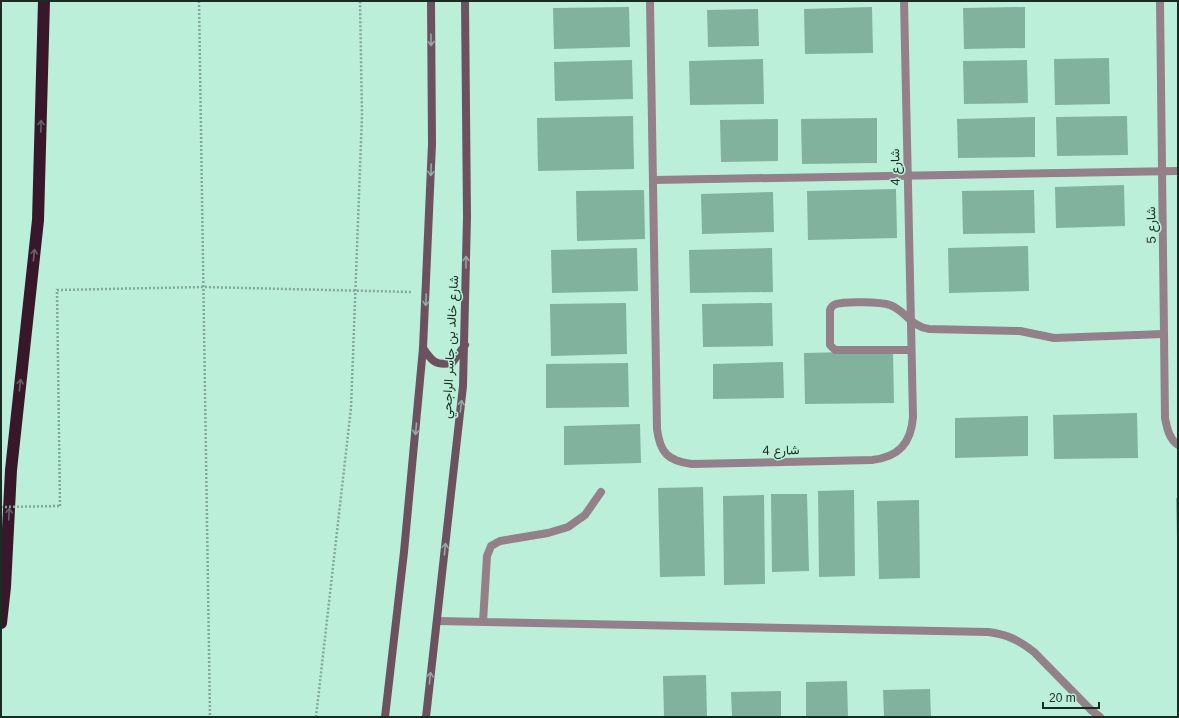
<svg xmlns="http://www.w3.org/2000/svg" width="1179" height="718" font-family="Arial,Vazirmatn,sans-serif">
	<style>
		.building { fill: #80b29e }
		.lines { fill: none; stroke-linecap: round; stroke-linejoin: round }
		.path { stroke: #81a999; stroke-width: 2.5; stroke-dasharray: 2 2; stroke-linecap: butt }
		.lane { stroke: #938089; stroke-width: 8 }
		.street { stroke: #938089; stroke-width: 8 }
		.secondary { stroke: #6c525f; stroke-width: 8 }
		.highway { stroke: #39172a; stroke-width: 12 }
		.path-bridge { stroke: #81a999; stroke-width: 2.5; stroke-dasharray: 2 2; stroke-linecap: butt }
		.oneway { stroke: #98a8a3 }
		.oneway2 { stroke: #676368 }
		.labels { text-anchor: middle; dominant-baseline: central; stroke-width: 3; stroke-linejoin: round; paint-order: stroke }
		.street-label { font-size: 13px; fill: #182c24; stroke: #bcefda }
	</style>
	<rect width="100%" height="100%" fill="#bcefda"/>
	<path class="building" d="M629,7L630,47L554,49L553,8Z
		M872,7L873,53L805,54L804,9Z
		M1025,7V48L964,49L963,8Z
		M758,9L759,46L708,47L707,10Z
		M1109,58L1110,104L1055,105L1054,59Z
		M763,59L764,104L690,105L689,61Z
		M632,60L633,99L555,101L554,62Z
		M1027,60L1028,103L964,104L963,61Z
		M633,116L634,169L538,171L537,118Z
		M1127,116L1128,155L1057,156L1056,117Z
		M1035,117V157L958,158L957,119Z
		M877,118V163L802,164L801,119Z
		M778,119V161L721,162L720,120Z
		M1124,185L1125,226L1056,228L1055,187Z
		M896,189L897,238L808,240L807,191Z
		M644,190L645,239L577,241L576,191Z
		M1034,190L1035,233L963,234L962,191Z
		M773,192L774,232L702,234L701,194Z
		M1028,246L1029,291L949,293L948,248Z
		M637,248L638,291L552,293L551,250Z
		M772,248L773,292L690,293L689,250Z
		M626,303L627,354L551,356L550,304Z
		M772,303L773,346L703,347L702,304Z
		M893,351L894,403L805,404L804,353Z
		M783,362L784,398L713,399V364Z
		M628,363L629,407L546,408V364Z
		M1137,413L1138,458L1054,459L1053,415Z
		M1028,416V456L955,458V418Z
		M640,424L641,463L564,465V426Z
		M703,487L705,576L660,577L658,488Z
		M854,490L855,576L819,577L818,491Z
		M771,494H807L809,571L772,572Z
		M764,495L765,584L724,585L723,496Z
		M1176,498H1178V539H1177Z
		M919,500L920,578L879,579L877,501Z
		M706,675L707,717H664L663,676Z
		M847,681L848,717H806V682Z
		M930,689L931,717H884L883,690Z
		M781,691V717H732L731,692Z"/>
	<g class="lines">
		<path class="path" d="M199,1L210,717
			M60,506L57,290L204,287L412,292
			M316,717L351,408L362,115L360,1"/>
		<path class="lane" d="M653,180L1178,171
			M911,350H835L830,345V310C831,307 833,305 836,304C845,301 881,302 890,305C906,311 910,326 929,329L1020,331L1054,338L1164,334
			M437,621L988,632C1006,634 1019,640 1034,652L1091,710L1100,717
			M483,622L487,556L491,546L500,541L548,533L568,527L585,515L601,492"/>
		<path class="street" d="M650,1L657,429C660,453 668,461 692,464L872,460C899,457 911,443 913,417L904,1
			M1160,1L1165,418C1167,428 1169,439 1178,445"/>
		<path class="secondary" d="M423,348C432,361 435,366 452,363L465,345
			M385,717L404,552L423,348L432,144L431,1
			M426,717L463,386L467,217L465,1"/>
		<path class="highway" d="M1,623L5,587L11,470L38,220L44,1"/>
		<path class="path-bridge" d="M1,507L60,506"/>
	</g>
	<defs><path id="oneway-shaft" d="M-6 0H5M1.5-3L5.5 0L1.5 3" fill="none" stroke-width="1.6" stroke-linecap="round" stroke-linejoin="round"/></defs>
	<g class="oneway">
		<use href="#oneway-shaft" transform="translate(431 40) rotate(89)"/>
		<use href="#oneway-shaft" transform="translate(431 170) rotate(92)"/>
		<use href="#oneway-shaft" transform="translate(466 262) rotate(-89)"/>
		<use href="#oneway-shaft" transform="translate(426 300) rotate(92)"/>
		<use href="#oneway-shaft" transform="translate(461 406) rotate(-84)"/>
		<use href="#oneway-shaft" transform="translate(416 429) rotate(95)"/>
		<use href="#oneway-shaft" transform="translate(445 549) rotate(-84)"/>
		<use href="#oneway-shaft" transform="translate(430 678) rotate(-84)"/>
	</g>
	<g class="oneway2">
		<use href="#oneway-shaft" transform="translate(41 126) rotate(-89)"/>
		<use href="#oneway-shaft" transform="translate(34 255) rotate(-84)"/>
		<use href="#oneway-shaft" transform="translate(20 385) rotate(-84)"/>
		<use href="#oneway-shaft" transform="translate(9 514) rotate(-87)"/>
	</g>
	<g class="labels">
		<g class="street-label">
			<text transform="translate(895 167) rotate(-91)">شارع 4</text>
			<text transform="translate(1151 225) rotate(-91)">شارع 5</text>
			<text transform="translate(450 347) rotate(-87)">شارع خالد بن جاسر الراجحي</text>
			<text transform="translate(781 450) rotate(-1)">شارع 4</text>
		</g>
	</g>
	<rect width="1179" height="718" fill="none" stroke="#182c24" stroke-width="4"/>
	<path d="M1043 702v6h56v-6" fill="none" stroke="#182c24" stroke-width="2"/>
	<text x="1049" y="702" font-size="12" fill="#182c24" stroke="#bcefda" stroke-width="3" paint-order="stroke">20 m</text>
</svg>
